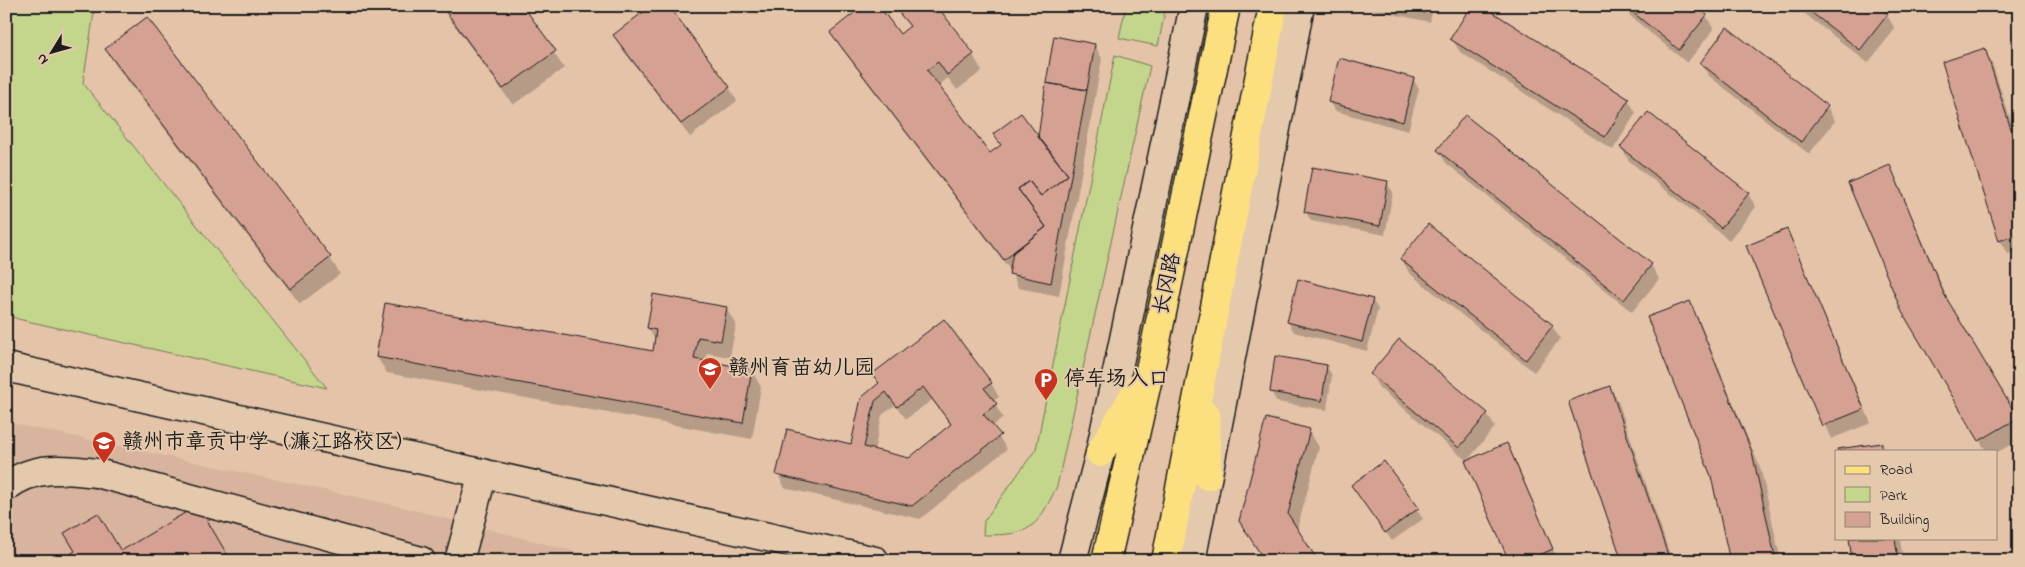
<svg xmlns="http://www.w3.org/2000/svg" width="2025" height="567" font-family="'Indie Flower','LXGW WenKai TC',sans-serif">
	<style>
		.built { fill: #d8b39d }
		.green { fill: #c3d68b; stroke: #707954 }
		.shadow { fill: #0003; fill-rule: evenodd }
		.building { fill: #d5a193; stroke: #1c1c1c; fill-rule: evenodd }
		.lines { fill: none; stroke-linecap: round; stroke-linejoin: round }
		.minor-casing { stroke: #1c1c1c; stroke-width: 31 }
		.major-casing { stroke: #1c1c1c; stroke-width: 31 }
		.minor { stroke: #e4c9ac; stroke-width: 28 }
		.major { stroke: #fce080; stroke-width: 28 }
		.labels { text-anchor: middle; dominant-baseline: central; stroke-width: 4; stroke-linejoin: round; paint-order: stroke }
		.street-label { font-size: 21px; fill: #1c1c1c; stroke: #e4c9ac }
		.poi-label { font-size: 21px; fill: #1c1c1c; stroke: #e4c9ac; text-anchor: start }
	</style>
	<rect width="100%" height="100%" fill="#e4c3a9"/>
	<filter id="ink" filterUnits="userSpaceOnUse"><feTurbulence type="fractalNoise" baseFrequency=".02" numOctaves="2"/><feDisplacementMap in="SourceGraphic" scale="10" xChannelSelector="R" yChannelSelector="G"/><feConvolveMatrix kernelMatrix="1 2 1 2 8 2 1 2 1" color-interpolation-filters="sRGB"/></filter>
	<g filter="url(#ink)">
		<path class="built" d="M6,422L398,506L611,561H6Z"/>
		<path class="green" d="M6,6H95L83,83L327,388L18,319L6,314Z
			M1126,6H1166L1158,46L1119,38Z
			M1115,55L1150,66L1057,486C1036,529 1032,535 983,535L984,521L1036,449Z"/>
		<path class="shadow" d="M440,6H522L564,68L513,105Z
			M936,6L973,55L982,71L957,90L948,78L938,86L990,155L1002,146L1039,140L1095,45L1102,59L1059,296L1018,288L1011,271L841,48L832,32L900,35L910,28L901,13Z
			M1355,6H1433L1430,22Z
			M1618,6H1695L1706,16L1714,29L1687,63Z
			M1795,6H1875L1887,15L1895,29L1868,63Z
			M146,19L330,258L340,274L300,304L116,66L107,49Z
			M1727,29L1827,107L1835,121L1809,154L1709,76L1701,63Z
			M614,36L729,87L737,101L690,137L622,49Z
			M1452,39L1628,99L1636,113L1613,150L1460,52Z
			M1985,50L1992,63L2019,146V250L2008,254L2000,240Z
			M1413,79L1419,89L1408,131L1335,111L1329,102Z
			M1621,147L1748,194L1756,207L1729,240L1629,161Z
			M1438,150L1651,265L1659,279L1632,312L1446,163Z
			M1889,167L1898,183L1952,310L2019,422V440L1996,453V451H1986L1904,312Z
			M1387,183L1393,192L1385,235L1311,221L1305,211Z
			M1787,230L1871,423L1831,439L1747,247Z
			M1402,259L1552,326L1560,339L1534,372L1409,273Z
			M2019,269V279L2015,272Z
			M1372,300L1378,309L1367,351L1294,332L1288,322Z
			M1689,302L1698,318L1761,470L1781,561H1731Z
			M726,308L736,325L730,357L707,353L705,362L751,370L761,387L752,439L387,373L377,357L654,353L656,341L648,328Z
			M1326,366L1332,375L1327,410L1277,402L1271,392Z
			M874,374L991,383L999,397L993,401L1003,418L992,427L1007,449L920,519L785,488L778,475L852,446L880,385ZM932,400L951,425L910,460L874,451L882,415L895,405L906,419Z
			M1371,374L1487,414L1495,427L1467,461L1379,388Z
			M1610,388L1618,401L1672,561H1623Z
			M1309,431L1319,447L1297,530L1265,561Z
			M1506,444L1514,458L1558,561H1510Z
			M1384,463L1423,519L1392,541L1352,485Z
			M1850,538H1900L1903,561H1853Z"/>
		<path class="building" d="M442,6H523L556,51L503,89Z
			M651,6H669L730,87L681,124L613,35Z
			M863,6H879L900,34L910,26L899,13L908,6H937L974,54L947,75L938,62L927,70L990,153L1001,145L993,134L1021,113L1068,175L1041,196L1029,181L1018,189L1046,227L1004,260L830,32Z
			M1391,6H1426L1425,13Z
			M1471,6H1483L1629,99L1605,137L1450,39Z
			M1625,6H1697L1707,15L1679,50Z
			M1803,6H1877L1888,14L1860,50Z
			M147,17L331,257L290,289L105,49Z
			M1727,27L1828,106L1801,142L1700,63Z
			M1054,36L1095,44L1087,90L1046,83Z
			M1985,48L2019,154V234L1999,241L1942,62Z
			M1339,58L1414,78L1403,122L1328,102Z
			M1046,83L1087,90L1051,283L1009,274L1013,252L1046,227L1018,189L1029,181L1041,196L1068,175L1038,137Z
			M1648,112L1749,193L1721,228L1620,147Z
			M1465,115L1652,264L1624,300L1437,150Z
			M1890,165L1944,294L2018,418L1979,441L1902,312L1848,183Z
			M1312,167L1388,181L1380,226L1304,212Z
			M1428,224L1553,325L1526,360L1400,259Z
			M1787,229L1864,409L1822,426L1746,246Z
			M1298,279L1373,299L1362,342L1287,322Z
			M653,294L727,307L721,341L698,337L694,359L752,369L743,423L376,357L385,303L653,351L656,330L647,328Z
			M1690,301L1752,452L1776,561H1730L1711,476L1647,317Z
			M944,319L992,383L984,388L997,404L983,414L1001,435L912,506L776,475L787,429L851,444L861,398L879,383L872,374ZM923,387L951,424L909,458L864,447L875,401L886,392L897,407Z
			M1399,339L1488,413L1459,448L1370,374Z
			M1275,356L1327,365L1322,401L1270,392Z
			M1610,386L1670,561H1622L1568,401Z
			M1266,418L1310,429L1288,514L1318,561H1265L1239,521Z
			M1507,443L1553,549L1525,561H1509L1465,461Z
			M1882,443L1883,451H1838L1837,449Z
			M1384,461L1419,508L1385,533L1351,485Z
			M198,505L231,561H59L75,551L64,533L98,513L121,551Z
			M1849,538H1895L1898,561H1852Z"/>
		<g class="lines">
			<g class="minor-casing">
				<path id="minor" d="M6,367L875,561
					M6,487C33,465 65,469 97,473L421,561
					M459,561L483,473
					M1072,561L1100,453L1194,6
					M1191,561L1300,6"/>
			</g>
			<g class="major-casing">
				<path id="major" d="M1206,415L1207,476
					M1100,453L1138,388
					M1106,561L1151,365L1226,6
					M1166,561L1273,6"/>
			</g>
			<use href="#minor" class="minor"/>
			<use href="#major" class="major"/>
		</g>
	</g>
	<defs>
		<g id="school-pin" transform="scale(1.25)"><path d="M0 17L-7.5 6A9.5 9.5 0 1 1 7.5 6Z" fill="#c8321e" stroke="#e4c9ac"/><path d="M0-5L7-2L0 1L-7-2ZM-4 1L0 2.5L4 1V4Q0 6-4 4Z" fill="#fff"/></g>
		<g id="parking-pin" transform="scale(1.25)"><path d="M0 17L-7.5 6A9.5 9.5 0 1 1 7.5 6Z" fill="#c8321e" stroke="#e4c9ac"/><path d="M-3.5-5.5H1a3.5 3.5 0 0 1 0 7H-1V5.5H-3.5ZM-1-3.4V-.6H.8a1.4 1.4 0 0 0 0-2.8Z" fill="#fff"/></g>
	</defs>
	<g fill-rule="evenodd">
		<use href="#school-pin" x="710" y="369"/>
		<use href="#parking-pin" x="1046" y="380"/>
		<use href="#school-pin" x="104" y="443"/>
	</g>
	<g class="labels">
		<g class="street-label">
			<text transform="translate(1168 284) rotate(-78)">长冈路</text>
		</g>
		<g class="poi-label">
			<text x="728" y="369">赣州育苗幼儿园</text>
			<text x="1064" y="380">停车场入口</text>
			<text x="122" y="443">赣州市章贡中学（濂江路校区）</text>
		</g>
	</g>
	<rect width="2025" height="567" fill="none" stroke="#e4c9ac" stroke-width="25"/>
	<rect x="12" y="12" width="2000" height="542" fill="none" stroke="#1c1c1c" stroke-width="2" filter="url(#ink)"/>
	<rect x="1835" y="450" width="162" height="90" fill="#e4c9ac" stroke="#948472"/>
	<rect x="1845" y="466" width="25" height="8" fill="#fce080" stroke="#948472"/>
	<text x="1880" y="474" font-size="15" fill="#1c1c1c">Road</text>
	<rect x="1845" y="487" width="25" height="15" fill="#c3d68b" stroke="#948472"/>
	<text x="1880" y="500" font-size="15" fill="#1c1c1c">Park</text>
	<rect x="1845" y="512" width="25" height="15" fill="#d5a193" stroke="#948472"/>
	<text x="1880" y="524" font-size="15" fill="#1c1c1c">Building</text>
	<g transform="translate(52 52) rotate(233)" stroke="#e4c9ac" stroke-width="4" paint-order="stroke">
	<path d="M0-4L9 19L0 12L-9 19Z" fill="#1c1c1c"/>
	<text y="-8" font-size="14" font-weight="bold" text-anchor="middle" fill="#1c1c1c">N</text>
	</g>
</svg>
